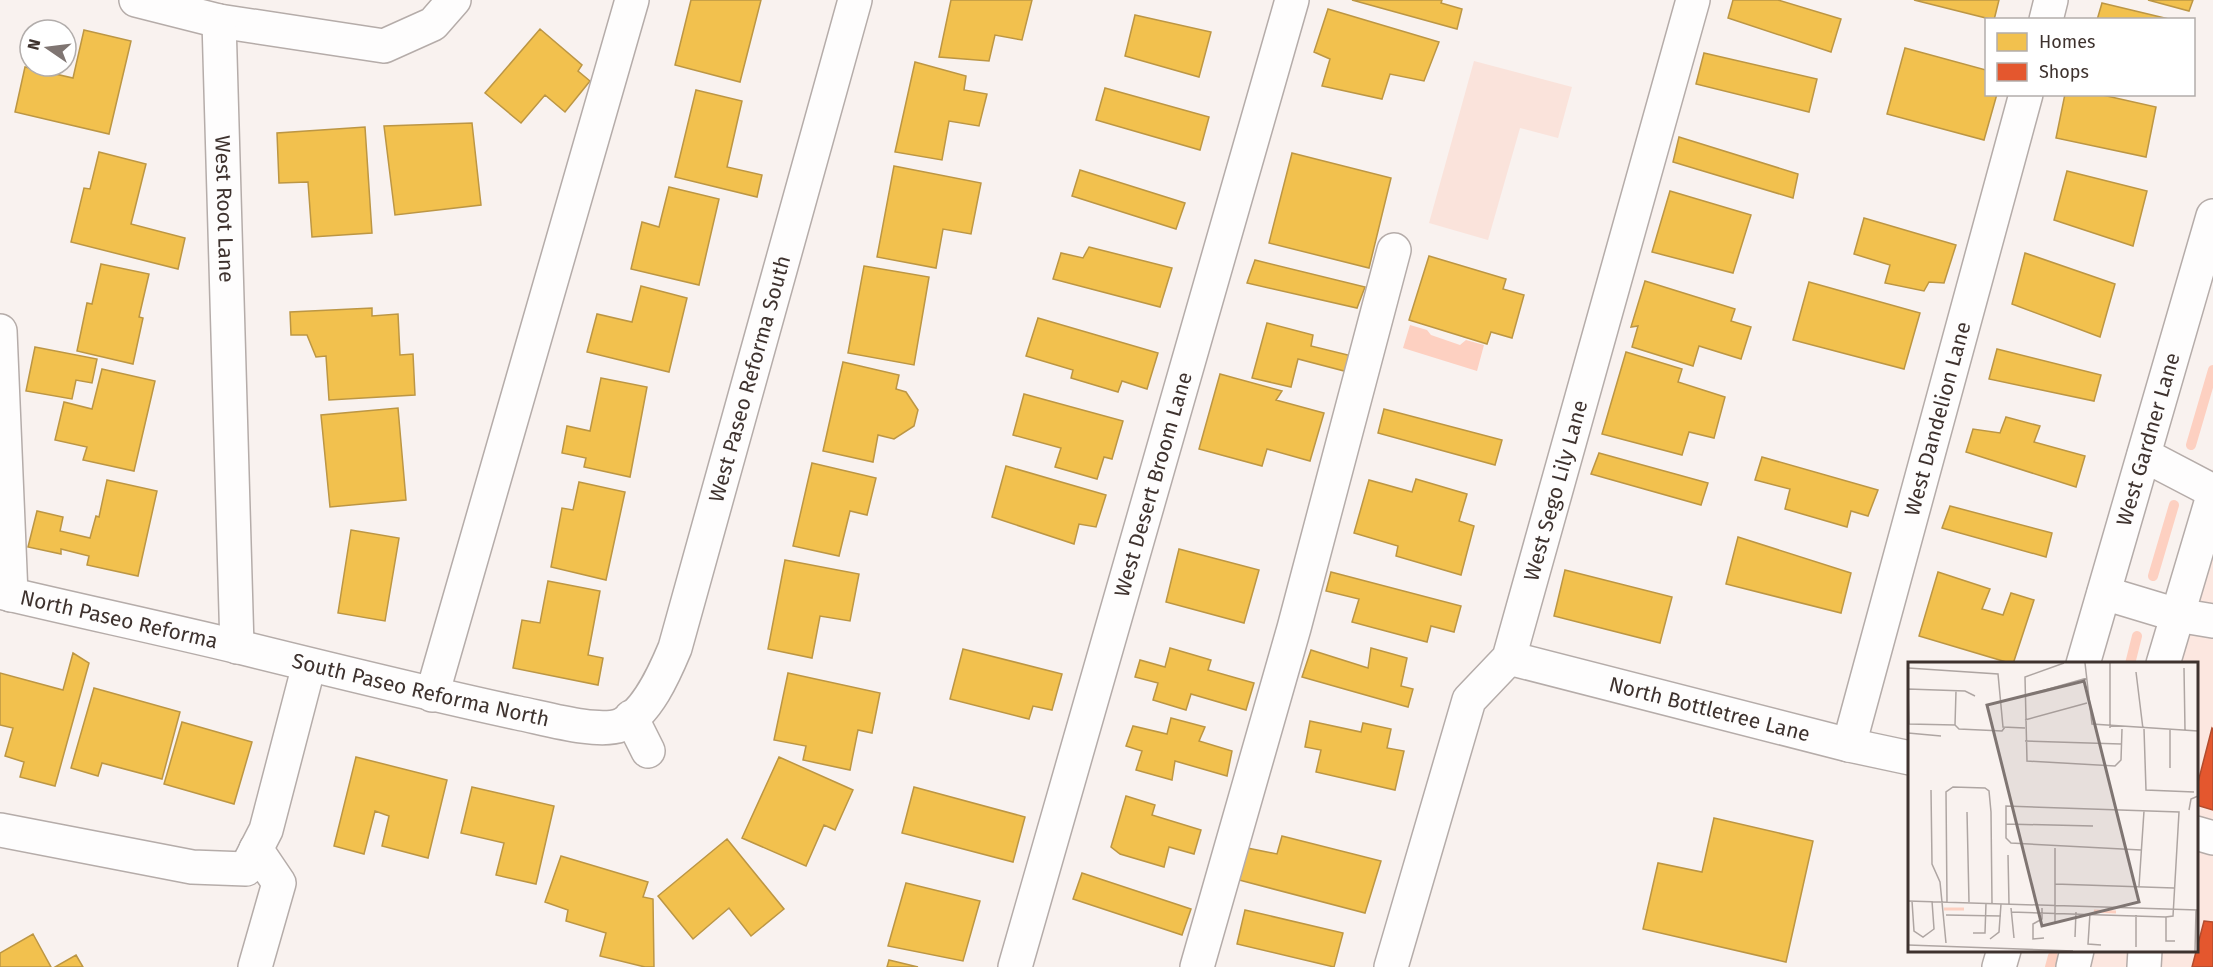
<svg xmlns="http://www.w3.org/2000/svg" width="2213" height="967" font-family="'Fira Sans',sans-serif">
	<style>
		.built { fill: #fce7e0 }
		.green { fill: #fae3db }
		.water { fill: #fdd0c1 }
		.homes { fill: #f2c14e; stroke: #bc9644; stroke-width: 1.5 }
		.shops { fill: #e4572e; stroke: #b24c2e; stroke-width: 1.5 }
		.lines { fill: none; stroke-linecap: round; stroke-linejoin: round }
		.stream { stroke: #fdd0c1; stroke-width: 10 }
		.minor-casing { stroke: #b5aca9; stroke-width: 36 }
		.minor { stroke: #fefdfd; stroke-width: 33 }
		.labels { text-anchor: middle; dominant-baseline: central; stroke-width: 6; stroke-linejoin: round; paint-order: stroke }
		.street-label { font-size: 21px; fill: #3e322e; stroke: #fff }
		.inset-river { fill: none; stroke: #fdd0c1; stroke-width: 3 }
		.inset-road { fill: none; stroke: #aea5a2; stroke-width: 1.5 }
		.view { fill: #7f7572; fill-opacity: 0.15; stroke: #7f7572; stroke-width: 3 }
		.inset-edge { fill: none; stroke: #3e322e; stroke-width: 3 }
	</style>
	<rect width="100%" height="100%" fill="#f9f2ef"/>
	<path class="built" d="M2213,468V967H2072L2077,951L2196,950V664H2158Z"/>
	<path class="green" d="M1474,61L1572,87L1558,138L1520,128L1488,240L1429,223Z"/>
	<path class="water" d="M1410,325L1427,330L1431,335L1460,345L1466,340L1484,345L1477,371L1403,348Z"/>
	<path class="homes" d="M691,0H761L740,82L675,65Z
		M951,0H1032L1022,40L995,35L989,61L939,57Z
		M1352,0H1442L1441,3L1462,9L1457,29Z
		M1733,0H1778L1841,19L1831,52L1728,18Z
		M1914,0H1999L1994,20Z
		M2148,0H2193L2189,11Z
		M2102,3L2173,20H2097Z
		M1328,9L1439,42L1424,81L1390,74L1382,99L1322,86L1330,59L1314,52Z
		M1135,15L1211,32L1199,77L1125,56Z
		M540,29L582,65L578,71L590,81L565,112L545,95L521,123L485,93Z
		M84,30L131,41L109,134L15,112L25,67L73,78Z
		M1905,48L1986,70V94H1997L1984,140L1887,114Z
		M1704,53L1817,79L1809,112L1696,84Z
		M915,62L966,76L964,90L987,94L979,126L949,121L942,160L895,152Z
		M1105,88L1209,117L1200,150L1096,120Z
		M696,90L742,101L727,167L762,175L757,197L675,177Z
		M2065,94H2098L2156,107L2146,157L2056,138Z
		M472,123L481,205L395,215L384,126Z
		M365,127L372,233L312,237L308,182L279,183L277,133Z
		M1679,137L1798,174L1793,198L1673,162Z
		M99,152L146,164L131,224L185,238L178,269L71,242L84,188L90,189Z
		M1292,153L1391,178L1369,268L1269,243Z
		M894,166L981,183L971,234L943,229L936,268L877,257Z
		M1080,170L1185,203L1176,229L1072,196Z
		M2067,171L2147,191L2133,246L2054,220Z
		M669,187L719,199L699,285L631,269L642,222L659,227Z
		M1670,191L1751,215L1733,273L1652,252Z
		M1864,218L1956,245L1944,283L1929,282L1924,291L1885,283L1890,265L1854,254Z
		M1089,247L1172,268L1160,307L1053,279L1061,253L1083,258Z
		M2025,253L2115,284L2100,337L2012,304Z
		M1429,256L1506,279L1503,289L1524,295L1512,338L1491,332L1487,344L1409,320Z
		M1255,260L1365,287L1357,308L1247,283Z
		M101,264L149,274L139,317L143,318L133,364L77,351L87,303L92,304Z
		M864,266L929,277L914,365L848,353Z
		M1645,281L1735,309L1731,321L1751,327L1741,359L1699,346L1693,366L1632,347L1638,326L1631,327Z
		M1809,282L1920,313L1904,369L1793,340Z
		M641,286L687,298L669,372L587,352L597,314L632,322Z
		M372,308V316L398,314L400,355L413,354L415,395L329,400L326,356L316,357L307,335H291L290,312Z
		M1038,318L1158,353L1147,389L1122,381L1118,392L1071,378L1073,370L1026,356Z
		M1267,323L1313,335L1311,346L1352,356L1348,372L1298,359L1291,387L1252,378Z
		M35,347L97,359L92,383L76,380L72,399L26,391Z
		M1997,349L2101,375L2094,401L1989,379Z
		M1626,352L1682,369L1678,382L1725,397L1714,438L1689,432L1682,455L1602,434Z
		M843,362L899,375L896,389L906,392L918,410L914,426L894,439L878,435L873,462L823,451Z
		M102,369L155,381L134,471L83,460L87,447L55,440L64,402L92,409Z
		M1220,374L1282,391L1276,400L1324,413L1310,461L1267,449L1262,466L1199,449Z
		M601,378L647,387L630,477L584,467L586,458L562,453L567,426L590,431Z
		M1024,394L1123,421L1112,459L1104,457L1097,479L1055,467L1061,448L1013,435Z
		M398,408L406,500L330,507L321,415Z
		M1384,409L1502,440L1495,465L1378,433Z
		M2006,417L2040,426L2034,442L2085,456L2076,487L1966,452L1973,429L2000,433Z
		M1599,453L1708,483L1701,505L1591,474Z
		M1762,457L1878,490L1868,516L1851,511L1847,527L1785,509L1790,489L1755,480Z
		M812,463L876,478L867,515L850,511L839,556L793,546Z
		M1006,466L1106,495L1096,527L1079,524L1074,544L992,517Z
		M1416,479L1467,494L1459,521L1474,526L1461,575L1396,556L1398,546L1354,533L1369,480L1412,492Z
		M107,480L157,491L138,576L87,565L89,556L61,549V554L28,547L37,511L63,517L60,531L90,538L96,516L99,517Z
		M579,482L625,492L606,580L551,567L562,508L573,510Z
		M1950,506L2052,533L2046,557L1942,528Z
		M351,530L399,538L385,621L338,613Z
		M1738,537L1851,573L1841,613L1726,584Z
		M1179,549L1259,570L1244,623L1166,602Z
		M785,560L859,574L850,621L820,616L812,658L768,649Z
		M1565,570L1672,597L1660,643L1554,616Z
		M1331,572L1461,606L1454,632L1431,626L1427,642L1352,622L1359,599L1326,591Z
		M1938,572L1990,589L1982,609L2003,615L2011,593L2034,600L2013,664L1919,636Z
		M548,581L600,591L588,655L603,658L598,685L513,668L522,620L540,623Z
		M1170,648L1211,660L1208,670L1254,683L1246,710L1191,694L1186,710L1153,700L1158,683L1135,677L1140,660L1165,667Z
		M1371,648L1407,658L1401,686L1413,689L1408,707L1302,677L1311,650L1368,668Z
		M963,649L1062,674L1052,710L1033,706L1029,719L950,699Z
		M73,653L89,663L55,786L20,777L24,762L5,756L13,728L0,725V673L63,690Z
		M788,673L880,693L872,733L858,730L850,770L803,760L806,746L774,740Z
		M94,688L180,712L162,779L102,763L98,776L71,768Z
		M1171,718L1205,727L1199,741L1232,751L1227,776L1175,761L1172,780L1136,770L1142,751L1126,746L1133,726L1167,734Z
		M1310,721L1361,732L1363,723L1391,729L1387,748L1404,751L1395,790L1316,772L1321,750L1305,747Z
		M182,722L252,742L234,804L164,784Z
		M356,757L447,780L428,858L382,846L389,816L375,811L364,854L334,846Z
		M779,757L853,790L835,830L824,825L806,866L742,838Z
		M472,787L554,806L536,884L496,875L504,843L461,833Z
		M914,787L1025,817L1013,862L902,833Z
		M1126,796L1155,805L1152,815L1201,830L1194,854L1169,847L1164,867L1120,854L1111,847Z
		M1714,818L1813,841L1786,962L1643,929L1658,863L1702,872Z
		M1282,836L1381,861L1365,913L1239,880L1247,848L1277,854Z
		M727,839L784,909L751,936L729,908L693,939L658,896Z
		M561,856L648,882L643,897L653,899L654,967H645L600,956L606,933L566,921L568,910L545,902Z
		M1082,873L1191,909L1182,935L1073,899Z
		M906,883L980,901L963,961L888,946Z
		M1245,910L1343,933L1334,967L1237,944Z
		M33,934L51,967H0V953Z
		M76,955L83,967H55Z
		M889,960L918,967H887Z"/>
	<path class="shops" d="M2212,728L2213,729V810L2196,805V790Z
		M2204,921L2213,922V967H2192Z"/>
	<g class="lines">
		<path class="stream" d="M2191,445L2213,370
			M2153,576L2174,505
			M2130,664L2137,636
			M2050,967L2053,956"/>
		<g class="minor-casing">
			<g id="minor">
				<path d="M136,0L219,21L384,46L433,24L454,0"/>
				<path d="M2046,20L2051,0"/>
				<path id="s1" d="M219,21L237,647"/>
				<path d="M0,331L11,595"/>
				<path d="M2144,455L2213,491"/>
				<path id="s2" d="M0,592C80,611 160,628 239,647C332,670 425,693 518,713C544,718 598,734 621,725C647,714 665,672 675,648L855,0"/>
				<path d="M2104,593L2177,615L2213,621"/>
				<path id="s3" d="M1509,658L1849,745L1910,758"/>
				<path id="s4" d="M2083,664L2213,216"/>
				<path d="M2163,664L2213,496"/>
				<path d="M432,695L632,0"/>
				<path d="M631,717L648,751"/>
				<path id="s5" d="M1849,745L2026,94"/>
				<path d="M0,830L192,867L246,869L266,830L309,665"/>
				<path d="M2196,833L2213,838"/>
				<path d="M255,967L279,883L256,849"/>
				<path id="s6" d="M1015,967L1292,0"/>
				<path d="M1197,967L1294,628L1394,250"/>
				<path id="s7" d="M1391,967L1469,700L1509,658L1693,0"/>
				<path d="M1999,967L2004,950"/>
				<path d="M2073,967L2077,950"/>
				<path d="M2144,967L2145,950"/>
			</g>
		</g>
		<use href="#minor" class="minor"/>
	</g>
	<g class="labels">
		<g class="street-label">
			<text stroke="none"><textPath href="#s1" startOffset="188">West Root Lane</textPath></text>
			<text stroke="none"><textPath href="#s2" startOffset="1012">West Paseo Reforma South</textPath></text>
			<text stroke="none"><textPath href="#s5" startOffset="338">West Dandelion Lane</textPath></text>
			<text stroke="none"><textPath href="#s4" startOffset="234">West Gardner Lane</textPath></text>
			<text stroke="none"><textPath href="#s6" startOffset="502">West Desert Broom Lane</textPath></text>
			<text stroke="none"><textPath href="#s7" startOffset="510">West Sego Lily Lane</textPath></text>
			<text stroke="none"><textPath href="#s2" startOffset="122">North Paseo Reforma</textPath></text>
			<text stroke="none"><textPath href="#s2" startOffset="432">South Paseo Reforma North</textPath></text>
			<text stroke="none"><textPath href="#s3" startOffset="207">North Bottletree Lane</textPath></text>
		</g>
	</g>
	<g transform="translate(1908 662)">
		<rect width="290" height="290" fill="#f9f2ef"/>
		<path class="inset-river" d="M36,247H56M186,249L208,250"/>
		<path class="inset-road" d="M156,1L117,15L119,99L207,104L213,98L214,67M177,1L184,62L290,69M202,1V66M0,6L90,12L95,65L117,66M276,6L277,68M228,10L235,67M0,27L1,62L47,63L48,29M0,27L57,29L67,34M116,34L179,16M117,58L179,41M47,63L51,67L94,69L97,65M236,67L238,128L286,130M0,71L33,74M117,79L213,82M262,106V68M23,128L24,202L32,220L38,281M281,148L283,137L290,134M59,150L61,240M98,162L185,164M233,188L103,181L98,176V144L271,150L265,254L258,255V279H267M100,193L101,242M147,222L266,226M231,224L236,149M0,239L290,248M4,239L6,269L15,275L26,267L24,239M39,240L38,130L45,125L77,126L81,129L83,150L84,242M103,246L106,276M134,246V257L125,262V277L136,276M103,250L258,255M182,251L180,282L193,283M38,253L93,254M228,253V285M147,262V186M65,271H77L78,241M167,275L168,250M82,277L91,270L93,242M0,283L165,289M287,289L288,248"/>
		<path class="view" d="M176,19L231,240L134,264L79,43Z"/>
		<rect width="290" height="290" class="inset-edge"/>
	</g>
	<rect x="1985" y="18" width="210" height="78" fill="#ffffff" stroke="#b2adab" stroke-width="1.5"/>
	<rect x="1997" y="33" width="30" height="18" fill="#f2c14e" stroke="#b2adab" stroke-width="1.5"/>
	<text x="2039" y="48" font-size="18" fill="#3e322e">Homes</text>
	<rect x="1997" y="63" width="30" height="18" fill="#e4572e" stroke="#b2adab" stroke-width="1.5"/>
	<text x="2039" y="78" font-size="18" fill="#3e322e">Shops</text>
	<g transform="translate(48 48) rotate(284)"><circle r="28" fill="#ffffff" stroke="#b2adab" stroke-width="1.5"/>
	<path d="M0-4.5L10 22L0 15L-10 22Z" fill="#7f7572"/>
	<text y="-9" font-size="16" font-weight="bold" text-anchor="middle" fill="#3e322e">N</text>
	</g>
</svg>
